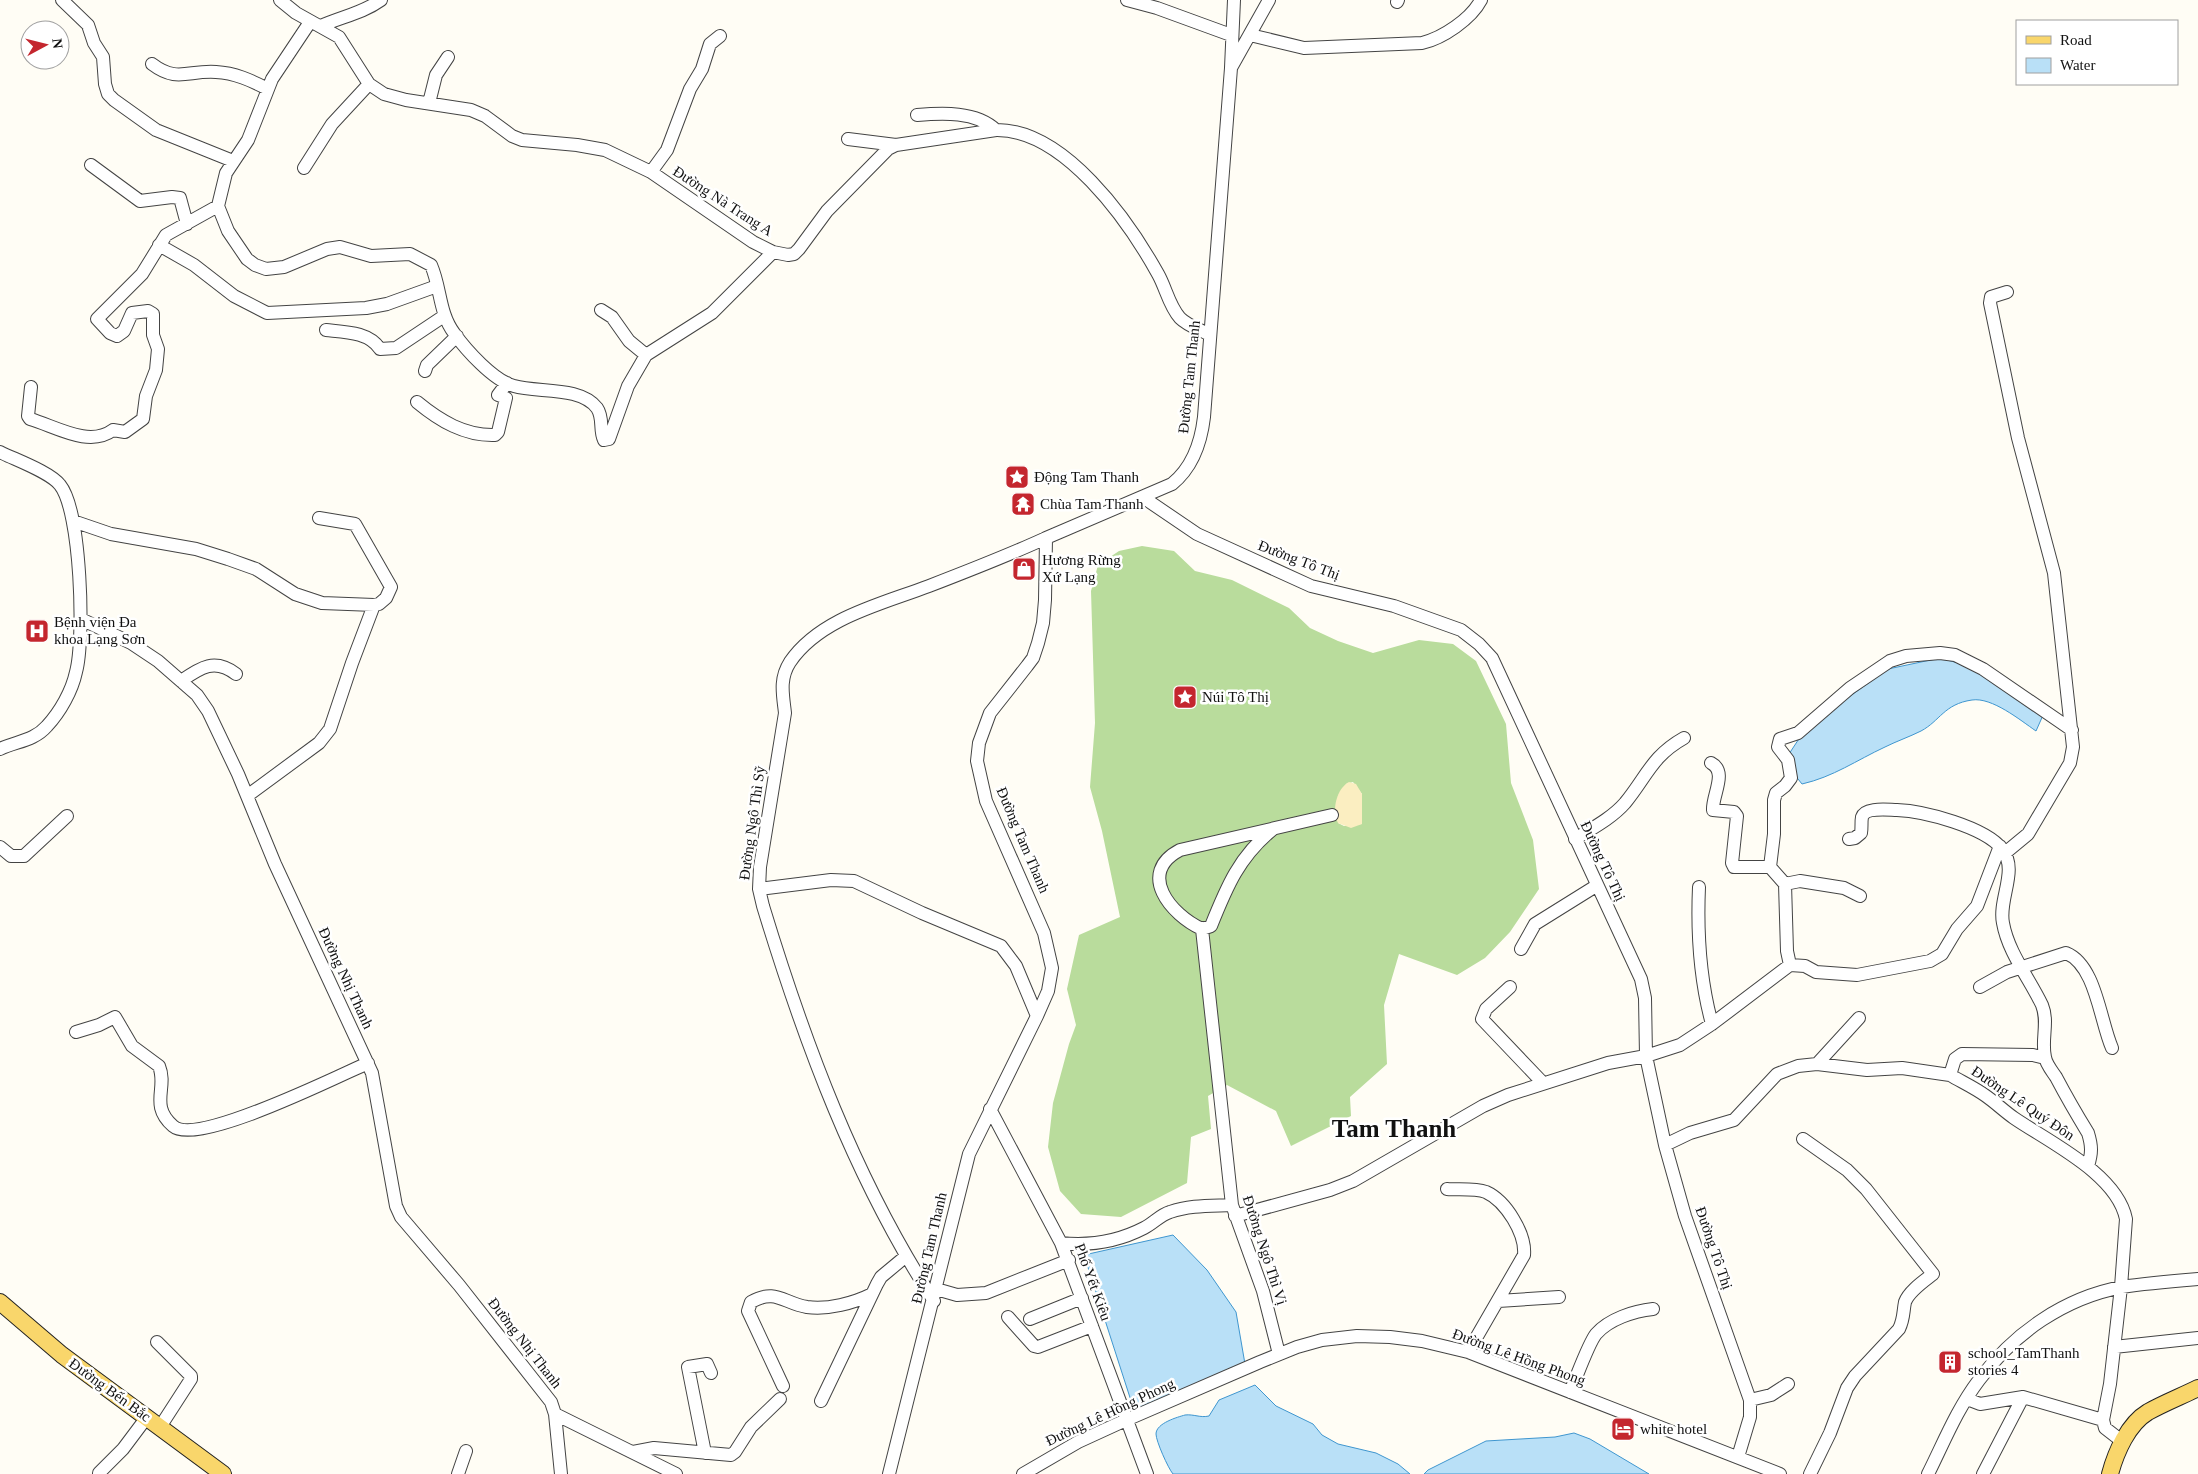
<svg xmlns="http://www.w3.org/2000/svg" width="2198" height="1474" font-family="Georgia,serif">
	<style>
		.forest { fill: #b9dc9c; fill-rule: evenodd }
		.sand { fill: #fbeec1 }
		.water { fill: #b9e0f7; stroke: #3f96cf }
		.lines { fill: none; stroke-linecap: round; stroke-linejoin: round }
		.minor-casing { stroke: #444; stroke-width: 14 }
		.major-casing { stroke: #222; stroke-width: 18 }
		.minor { stroke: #fff; stroke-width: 12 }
		.major { stroke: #f9d66b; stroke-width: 16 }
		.labels { text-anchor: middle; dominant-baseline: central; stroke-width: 5; stroke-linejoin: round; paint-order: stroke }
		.street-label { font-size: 15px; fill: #111; stroke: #fff }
		.poi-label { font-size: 15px; fill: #111; stroke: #fff; text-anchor: start }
		.town-label { font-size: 25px; font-weight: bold; fill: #111; stroke: #fff }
	</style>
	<rect width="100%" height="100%" fill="#fffdf5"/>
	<path class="forest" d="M1142,546L1174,551L1195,571L1232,580L1289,608L1310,628L1338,641L1373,653L1419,640L1453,644L1476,661L1506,724L1511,783L1533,840L1539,889L1510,932L1485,958L1457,975L1399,954L1384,1005L1387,1064L1350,1097L1351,1116L1291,1146L1276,1111L1227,1085L1208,1096L1211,1129L1191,1137L1187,1183L1121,1217L1081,1214L1060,1191L1048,1147L1053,1103L1069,1044L1076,1025L1067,989L1079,935L1120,917L1102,831L1090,787L1095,723L1091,591L1098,565L1119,551ZM1353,782L1362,794V824L1344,826L1338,823L1346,784Z"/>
	<path class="sand" d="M1349,782L1356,784L1362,794V824L1351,828L1338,823C1331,810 1337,788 1349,782Z"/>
	<path class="water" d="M1940,658L1969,666L2044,713L2036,731C2020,720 1992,697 1972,700C1944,704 1940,721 1921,731C1909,737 1897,741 1885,747C1857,760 1833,777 1802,784L1794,774L1787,757L1810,722L1833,711L1839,704L1888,669Z
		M1173,1235L1207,1270L1236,1312L1245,1364L1134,1410L1084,1255Z
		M1255,1385L1276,1406L1313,1424L1322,1435L1338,1444L1376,1453L1398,1464L1410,1474H1173C1168,1468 1156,1441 1156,1434C1156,1423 1178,1417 1185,1415C1194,1414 1200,1418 1209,1416L1219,1400Z
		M1574,1433L1590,1439L1649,1474H1424L1428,1470L1486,1441L1555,1437Z"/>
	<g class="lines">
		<g class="minor-casing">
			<path id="minor" d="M62,0L88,25L94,43L103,57L105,84L108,94L114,100L156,130L233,161
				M280,0L296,13L339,37L369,84L384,94L406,100L471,110L485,116L512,136L522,140L577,145L605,150L651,172L753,242L773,252L788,255L794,254L799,249L827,211L888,149L896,145L996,130C1064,129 1128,220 1158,274C1166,288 1169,306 1180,318C1188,326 1201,330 1210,335
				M1127,0L1157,8L1231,35
				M1397,2L1398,0
				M310,22L272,79L248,140L226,173L218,206L228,231L247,259L255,265L266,269L284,267L327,249L340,247L371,256L410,254L431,265C441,288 439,313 454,333C466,350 494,381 514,386C538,393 580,386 597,408C604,418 599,430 604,440L609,439L628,386L646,355L712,313L773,252
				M321,26C341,17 363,13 381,0
				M1250,35L1304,48L1422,43C1443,38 1471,19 1481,0
				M152,64C177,83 188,70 216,72C235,73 250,80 268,89
				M1232,66L1269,0
				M429,103L436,75L448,57
				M917,115C942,113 976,111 996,130
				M848,139L896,145
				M91,165L140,201L172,197L180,198L187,224
				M304,168L332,124L369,84
				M651,172L667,150L690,89L702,69L710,44L720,36
				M159,245L194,265L234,296L267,313L366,308L387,304L437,286
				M601,310L612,317L629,341L646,355
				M326,330C345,332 369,332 380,349L396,348L444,316
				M425,371L427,365L457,336
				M31,387L28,416L30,419C55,426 89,448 113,430L125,432L143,419L146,396L156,370L158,349L153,335V314L148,311L132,313L124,331L117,336L110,333L97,319L142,274L166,235L218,206
				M417,402C440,421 465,436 495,435L498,432L506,398L498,395L507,383
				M0,452C16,460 50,472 60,485C81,511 85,639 76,672C72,691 60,712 47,726C34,741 17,741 0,749
				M1144,498L1197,534L1311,586L1394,606L1461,630L1479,644L1492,658L1641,979L1645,998L1646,1056L1665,1145L1685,1216L1750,1400V1417L1738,1457
				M73,521L111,534L196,549L228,559L256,569L295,594L322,603L374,605L379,604L386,598L391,587L355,524L319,518
				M81,619L131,643L158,661L197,695L208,711L238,774L275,864L372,1073L396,1206L401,1217L459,1285L551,1402L555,1414L676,1474
				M181,681C201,667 215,658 236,674
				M1711,763C1728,772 1712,795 1713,810L1734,812L1737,816L1732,863L1734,867H1770
				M247,796L319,743L330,729L352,663L374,605
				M1273,829C1239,857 1227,886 1211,926L1202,929C1171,915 1136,873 1180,850L1332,815
				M1575,839C1591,829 1612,818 1625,803C1647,776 1652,756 1684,738
				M1849,839L1855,838L1861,833C1862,828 1861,822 1862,817C1865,807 1888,810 1897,810C1924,811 1985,827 2002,849C2019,870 1998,899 2003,923C2008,952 2029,978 2042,1005C2049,1022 2041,1040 2045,1057C2046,1064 2052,1071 2056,1077C2066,1096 2077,1115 2088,1133C2092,1146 2092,1153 2088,1166
				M0,847L11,856H24L67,816
				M2005,853L2028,834L2070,763L2073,747L2054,573L2018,438L1990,303L1991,297L2007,292
				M1785,884L1800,881L1844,888L1860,896
				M1699,887C1697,932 1700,980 1712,1024
				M759,889L831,880L854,881L922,913L1001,946L1016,966L1037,1016
				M1202,929L1232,1205L1263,1291L1279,1354
				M1521,949L1535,924L1596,886
				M1790,965L1787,951L1785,884L1770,867L1774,834V800L1776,793L1785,786L1791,778L1788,760L1778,747L1780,739L1798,733L1850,688L1890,661L1906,656L1940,653L1955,655L1983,669L2072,730
				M1510,987L1486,1009L1482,1019L1542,1082
				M1980,987L2007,972L2066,953C2096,965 2100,1021 2112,1048
				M76,1032L99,1025L115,1017L132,1046L159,1066C168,1088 149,1105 173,1126C197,1147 338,1076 368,1063
				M1817,1064L1859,1018
				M1950,1075L1955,1059L1962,1054L2033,1055L2045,1058
				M990,1109L1061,1243L1147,1474
				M1803,1139L1847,1170L1866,1189L1933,1274C1924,1281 1909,1291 1905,1302C1903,1312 1904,1319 1899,1329L1855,1376L1847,1388L1830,1433L1810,1474
				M1665,1145L1690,1133L1734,1120L1777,1074L1798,1066L1817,1064L1867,1070L1902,1068L1943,1074L1950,1075C1962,1082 1975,1088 1986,1096C1996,1103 2004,1111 2014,1118C2049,1142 2117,1174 2126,1219L2121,1287L2110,1384L2103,1420L2105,1428L2123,1442
				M1447,1189C1458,1190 1475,1188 1486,1192C1506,1201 1526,1234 1524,1255L1468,1352
				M1235,1216L1330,1190L1353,1181L1483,1106L1508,1095L1608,1063L1646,1056L1680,1045L1712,1024L1790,965L1805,966L1816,972L1857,975L1930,961L1942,954L1957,929L1977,906L2000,846
				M1061,1243C1090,1246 1119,1241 1144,1228C1154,1223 1160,1215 1170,1212C1190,1205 1211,1206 1232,1205
				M936,1289L957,1295L986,1293L1069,1260
				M934,1301C855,1179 805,1044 763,906L759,889L760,867L785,713C783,695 779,679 790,662C820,618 882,604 929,586C968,571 1007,556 1046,538
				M1498,1301L1559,1297
				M1008,1317L1034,1346L1038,1347L1092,1326
				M1030,1319L1082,1298
				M157,1342L191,1376V1379L160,1427
				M2114,1347L2198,1338
				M783,1386L748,1311L751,1302C776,1288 783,1303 807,1307C828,1310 854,1303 872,1294
				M1570,1392C1576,1379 1588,1344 1596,1334C1609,1319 1634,1311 1653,1309
				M1967,1399L1980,1404L2023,1397L2103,1420
				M1750,1400L1771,1395L1788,1384
				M821,1401L877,1284L881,1277L905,1257
				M555,1414L561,1474
				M633,1452L654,1448L731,1455L735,1452L751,1427L780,1399
				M705,1453L688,1367L707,1364L711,1373
				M99,1473L123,1449L147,1417
				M458,1474L466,1451
				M889,1474L969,1154L1037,1016L1048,991L1052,968L1044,933L986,801L977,761L979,743L990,713L1027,666L1033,658L1038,643L1043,623L1045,600L1046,538L1172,484C1193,467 1201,443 1204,417L1231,68L1234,0
				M1023,1474L1078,1442L1126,1420L1260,1362L1297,1347L1322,1340L1357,1336L1390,1337L1422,1341L1468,1352L1780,1474
				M1928,1474C1944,1442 1957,1409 1979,1380C2014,1333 2064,1298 2122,1287C2147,1283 2173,1281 2198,1279
				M1983,1474L2023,1397"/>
		</g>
		<g class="major-casing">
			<path id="major" d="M0,1302L62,1355L223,1474
				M2110,1474C2116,1452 2128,1424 2148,1412C2164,1403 2182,1396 2198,1388"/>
		</g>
		<use href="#minor" class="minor"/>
		<use href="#major" class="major"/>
	</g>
	<defs>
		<g id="sight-square" transform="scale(1.25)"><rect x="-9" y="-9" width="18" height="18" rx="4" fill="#c4262e" stroke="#fff"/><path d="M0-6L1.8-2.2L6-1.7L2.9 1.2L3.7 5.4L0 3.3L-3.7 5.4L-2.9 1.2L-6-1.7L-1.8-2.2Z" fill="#fff"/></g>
		<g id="temple-square" transform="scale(1.25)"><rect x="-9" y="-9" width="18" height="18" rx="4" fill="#c4262e" stroke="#fff"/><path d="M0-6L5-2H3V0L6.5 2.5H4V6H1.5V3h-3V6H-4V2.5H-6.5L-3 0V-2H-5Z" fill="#fff"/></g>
		<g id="shop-square" transform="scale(1.25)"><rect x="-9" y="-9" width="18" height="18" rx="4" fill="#c4262e" stroke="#fff"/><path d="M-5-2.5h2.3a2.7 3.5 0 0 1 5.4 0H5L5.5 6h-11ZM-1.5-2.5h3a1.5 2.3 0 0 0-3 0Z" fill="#fff"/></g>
		<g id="hospital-square" transform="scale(1.25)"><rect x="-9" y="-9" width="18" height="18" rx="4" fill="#c4262e" stroke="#fff"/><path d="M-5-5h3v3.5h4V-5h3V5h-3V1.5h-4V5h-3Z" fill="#fff"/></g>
		<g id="building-square" transform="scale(1.25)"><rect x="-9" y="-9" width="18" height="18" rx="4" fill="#c4262e" stroke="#fff"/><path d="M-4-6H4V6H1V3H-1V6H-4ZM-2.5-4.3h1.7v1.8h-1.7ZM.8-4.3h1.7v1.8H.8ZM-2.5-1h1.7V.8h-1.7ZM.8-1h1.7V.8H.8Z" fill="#fff"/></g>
		<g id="hotel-square" transform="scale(1.25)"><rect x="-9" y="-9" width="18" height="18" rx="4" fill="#c4262e" stroke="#fff"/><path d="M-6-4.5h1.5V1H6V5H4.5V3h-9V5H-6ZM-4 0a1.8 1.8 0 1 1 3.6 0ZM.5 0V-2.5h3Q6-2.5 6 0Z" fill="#fff"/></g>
	</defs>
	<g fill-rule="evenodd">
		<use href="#sight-square" x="1017" y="477"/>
		<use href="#temple-square" x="1023" y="504"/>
		<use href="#shop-square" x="1024" y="569"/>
		<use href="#hospital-square" x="37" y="631"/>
		<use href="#sight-square" x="1185" y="697"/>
		<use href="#building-square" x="1950" y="1362"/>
		<use href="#hotel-square" x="1623" y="1429"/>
	</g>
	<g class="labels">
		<g class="street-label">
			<text transform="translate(723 201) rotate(33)">Đường Nà Trang A</text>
			<text transform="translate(1189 377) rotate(-84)">Đường Tam Thanh</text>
			<text transform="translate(1299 560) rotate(21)">Đường Tô Thị</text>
			<text transform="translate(752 823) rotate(-82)">Đường Ngô Thì Sỹ</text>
			<text transform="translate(1023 840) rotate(67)">Đường Tam Thanh</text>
			<text transform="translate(1603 861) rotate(65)">Đường Tô Thị</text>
			<text transform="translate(346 978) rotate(65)">Đường Nhị Thanh</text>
			<text transform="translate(2023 1103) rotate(34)">Đường Lê Quý Đôn</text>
			<text transform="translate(929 1248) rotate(-77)">Đường Tam Thanh</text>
			<text transform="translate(1714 1248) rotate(71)">Đường Tô Thị</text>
			<text transform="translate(1265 1250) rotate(72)">Đường Ngô Thì Vị</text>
			<text transform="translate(1093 1282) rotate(70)">Phố Yết Kiêu</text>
			<text transform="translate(525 1343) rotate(52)">Đường Nhị Thanh</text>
			<text transform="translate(1519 1357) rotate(20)">Đường Lê Hồng Phong</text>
			<text transform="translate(110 1390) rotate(36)">Đường Bến Bắc</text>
			<text transform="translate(1110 1412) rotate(-25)">Đường Lê Hồng Phong</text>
		</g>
		<g class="poi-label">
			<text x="1034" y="477">Động Tam Thanh</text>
			<text x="1040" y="504">Chùa Tam Thanh</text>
			<text x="1042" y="560">Hương Rừng<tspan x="1042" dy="17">Xứ Lạng</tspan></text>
			<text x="54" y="622">Bệnh viện Đa<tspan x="54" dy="17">khoa Lạng Sơn</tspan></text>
			<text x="1202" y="697">Núi Tô Thị</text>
			<text x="1968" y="1353">school_TamThanh<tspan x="1968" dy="17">stories 4</tspan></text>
			<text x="1640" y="1429">white hotel</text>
		</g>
		<g class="town-label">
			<text x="1394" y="1128">Tam Thanh</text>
		</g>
	</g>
	<rect x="2016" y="20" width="162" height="65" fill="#ffffff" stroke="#a0a0a0"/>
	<rect x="2026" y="36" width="25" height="8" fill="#f9d66b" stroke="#a0a0a0"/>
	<text x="2060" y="45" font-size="15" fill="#111111">Road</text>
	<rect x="2026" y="58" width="25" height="15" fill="#b9e0f7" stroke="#a0a0a0"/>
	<text x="2060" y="70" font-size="15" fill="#111111">Water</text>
	<g transform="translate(45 45) rotate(83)"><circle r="24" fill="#ffffff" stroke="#a0a0a0"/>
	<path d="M0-4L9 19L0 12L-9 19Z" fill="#c4262e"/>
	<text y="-8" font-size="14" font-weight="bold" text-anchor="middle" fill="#111111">N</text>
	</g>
</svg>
